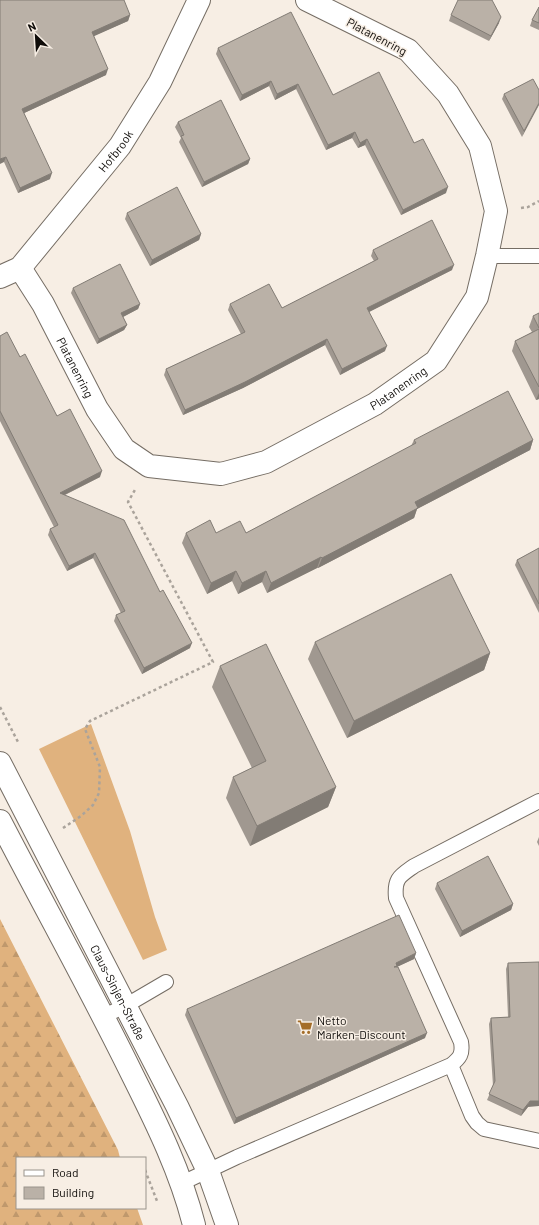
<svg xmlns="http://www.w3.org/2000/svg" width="539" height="1225" font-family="Barlow,sans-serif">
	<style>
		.grass { fill: #e0b27e }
		.forest { fill: url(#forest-firs) }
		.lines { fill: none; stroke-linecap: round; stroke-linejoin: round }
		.lane-casing { stroke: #756d64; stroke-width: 16 }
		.street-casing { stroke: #756d64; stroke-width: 24 }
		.secondary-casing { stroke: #756d64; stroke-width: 24 }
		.path { stroke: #aaa39b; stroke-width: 2.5; stroke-dasharray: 3 3; stroke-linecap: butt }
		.lane { stroke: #fff; stroke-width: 14 }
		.street { stroke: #fff; stroke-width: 22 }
		.secondary { stroke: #fff; stroke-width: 22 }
		.wall { fill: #a09890 }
		.shaded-wall { fill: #827c75 }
		.building { fill: #bab1a7; stroke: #827c75 }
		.labels { text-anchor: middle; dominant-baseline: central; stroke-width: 3; stroke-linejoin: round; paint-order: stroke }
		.street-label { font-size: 12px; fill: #0f0c09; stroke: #f7eee4 }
		.poi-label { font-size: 12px; fill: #0f0c09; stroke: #f7eee4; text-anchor: start }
	</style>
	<defs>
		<pattern id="forest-firs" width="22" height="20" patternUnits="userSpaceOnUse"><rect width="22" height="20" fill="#e0b27e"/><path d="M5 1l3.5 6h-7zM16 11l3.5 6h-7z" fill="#bf986c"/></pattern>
	</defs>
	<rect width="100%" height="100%" fill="#f7eee4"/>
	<path class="grass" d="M91,724L130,831L155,917L167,950L143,960L39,749Z"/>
	<path class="forest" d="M0,919L118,1150L120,1158H17V1208H137L143,1225H0Z"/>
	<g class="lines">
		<g class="lane-casing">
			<path id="lane" d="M487,256H539
				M104,1016L125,1006L166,982
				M451,1065L472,1116L477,1123L484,1129L539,1141
				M182,1183L237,1157L451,1065C460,1058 463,1054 461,1042L396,898C394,878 400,876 414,866L539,801"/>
		</g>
		<g class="street-casing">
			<g id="street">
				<path id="s1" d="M20,268L43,304L97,409L124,449L149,466L221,474L266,462L375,404L436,361L477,297L487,256L496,211L480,146L448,94L408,50L307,0"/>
				<path id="s2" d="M0,277L20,268L120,146L160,82L199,0"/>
			</g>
		</g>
		<g class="secondary-casing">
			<g id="secondary">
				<path id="s3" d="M0,763L177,1106L208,1171L227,1225"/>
				<path d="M0,821C44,906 91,990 133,1076C157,1124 181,1173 194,1225"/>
			</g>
		</g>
		<path class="path" d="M521,208L528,207L539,201
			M0,707L18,742
			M63,828L81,816L93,805L99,793L100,767L85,729L90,721L213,662L128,502L136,488
			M145,1170L157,1201"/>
		<use href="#lane" class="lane"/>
		<use href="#street" class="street"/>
		<use href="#secondary" class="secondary"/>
	</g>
	<path class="wall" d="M0,0L130,15L128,21L93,36L106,75L24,113L50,179L18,193L4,162Z
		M539,7V30L530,26L532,20Z
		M451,15L499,23L489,41L449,21Z
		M218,48L333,95L414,143L446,193L401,215L365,145L358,148L352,138L326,150L296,89L275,100L269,86L240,101L216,54Z
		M539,90L522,137L502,99L504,94Z
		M178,122L250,159L248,164L202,187L179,142L181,138L175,127Z
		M127,213L201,234L199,240L150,266L125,219Z
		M373,250L452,270L369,312L385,351L340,375L325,345L243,388L183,415L164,375L166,369L241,334L228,310L230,304L282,308L374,261L371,256Z
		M73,288L140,304L138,309L123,317L127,325L124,330L97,344L71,293Z
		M539,313V399L536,400L512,351L515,341L532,332L529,327L533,316Z
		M0,336L20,357L57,416L100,477L65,495L160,592L190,648L142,674L114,621L116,615L121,613L93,558L67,571L48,535L50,529L54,527L0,421Z
		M414,440H533L530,450L417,509L414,518L318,568H317L267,593L262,582L238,594L232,581L207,594L182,543L186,533H246L411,446Z
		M539,548V613L515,565L517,560Z
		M315,642L490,653L484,670L347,738L308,659Z
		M220,666L336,787L328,807L250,846L226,798L233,777L252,768L212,687Z
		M539,837V846L537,842Z
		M437,883L513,904L511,910L460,937L435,889Z
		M416,953L414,959L396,967L425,1038L234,1124L185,1015L187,1009Z
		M508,963L528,1107L521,1116L487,1100L493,1086L489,1024L491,1018L508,1017L506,969Z"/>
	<path class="shaded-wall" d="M130,15L128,21L90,38L92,32Z
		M501,17L499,23L489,41L491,36Z
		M108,69L106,75L20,115L22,109Z
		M271,81L269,86L240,101L242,95Z
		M298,84L296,89L275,100L277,94Z
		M539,103V105L522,137L524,131Z
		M355,132L352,138L326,150L328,145Z
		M367,139L365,145L358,148L360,143Z
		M6,157L4,162L0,164V159Z
		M250,159L248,164L202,187L204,182Z
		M52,173L50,179L18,193L20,188Z
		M448,187L446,193L401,215L403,210Z
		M201,234L199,240L150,266L152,260Z
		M454,265L452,270L365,314L367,308Z
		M140,304L138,309L119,319L121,313Z
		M127,325L124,330L97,344L99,339Z
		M327,339L325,345L243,388L183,415L185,410Z
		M387,346L385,351L340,375L342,369Z
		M539,393V399L536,400Z
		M533,440L530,450L417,509L414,518L318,568L322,558L415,502Z
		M102,471L100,477L58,498L60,493Z
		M95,553L93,558L67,571L69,566Z
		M321,557L317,568L267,593L271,583Z
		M236,571L232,581L207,594L211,583Z
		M266,571L262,582L238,594L242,583Z
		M192,643L190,648L142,674L144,668Z
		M490,653L484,670L347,738L354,721Z
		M336,787L328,807L250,846L257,826Z
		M513,904L511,910L460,937L462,931Z
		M416,953L414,959L397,967L395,971L391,973L396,963Z
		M427,1033L425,1038L234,1124L236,1118Z
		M530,1101H539V1106L528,1107L521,1116L523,1110Z"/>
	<path class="building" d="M0,0H124L130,15L92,32L108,69L22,109L52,173L20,188L6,157L0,159Z
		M458,0H492L501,17L491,36L451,15Z
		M539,7V23L532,20Z
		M291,12L333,95L379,72L414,143L423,139L448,187L403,210L367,139L360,143L355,132L328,145L298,84L277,94L271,81L242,95L218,48Z
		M533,79L539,90V103L524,131L504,94Z
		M221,100L250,159L204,182L181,136L184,135L178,122Z
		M177,187L201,234L152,260L127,213Z
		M432,220L454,265L367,308L387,346L342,369L327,339L245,382L185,410L166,369L245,332L230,304L269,284L282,308L378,259L373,250Z
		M120,264L140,304L121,313L127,325L99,339L73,288Z
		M539,313V328L533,316Z
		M539,329V387L515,341Z
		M7,332L20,357L25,354L57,416L70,409L102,471L60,493L124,520L160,592L163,590L192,643L144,668L116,615L125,611L95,553L69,566L50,529L58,525L0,411V336Z
		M508,391L533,440L415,502L418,508L322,558L321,557L271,583L266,571L242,583L236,571L211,583L186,533L210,520L216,533L240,521L246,533L416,443L414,440Z
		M539,548V604L517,560Z
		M451,574L490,653L354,721L315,642Z
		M266,644L336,787L257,826L233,777L266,761L220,666Z
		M488,856L513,904L462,931L437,883Z
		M399,915L416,953L396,963L397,966L394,967H398L427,1033L236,1118L187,1009Z
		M539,962V1101H530L523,1110L489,1094L495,1081L491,1018L510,1017L508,963Z"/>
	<defs>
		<g id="supermarket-bare" transform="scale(1.2)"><path d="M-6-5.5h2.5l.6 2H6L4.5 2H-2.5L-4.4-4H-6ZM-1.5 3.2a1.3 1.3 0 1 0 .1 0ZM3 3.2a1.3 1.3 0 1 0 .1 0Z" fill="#a46d28" stroke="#f7eee4" stroke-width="2.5" paint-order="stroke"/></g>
	</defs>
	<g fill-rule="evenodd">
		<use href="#supermarket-bare" x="305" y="1027"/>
	</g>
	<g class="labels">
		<g class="street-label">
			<text transform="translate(377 36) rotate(28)">Platanenring</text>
			<text stroke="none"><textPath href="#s2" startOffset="173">Hofbrook</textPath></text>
			<text stroke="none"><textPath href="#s1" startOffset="114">Platanenring</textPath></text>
			<text stroke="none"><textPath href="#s1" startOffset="510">Platanenring</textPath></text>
			<text stroke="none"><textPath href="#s3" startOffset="258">Claus-Sinjen-Straße</textPath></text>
		</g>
		<g class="poi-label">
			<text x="317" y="1020">Netto<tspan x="317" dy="14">Marken-Discount</tspan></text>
		</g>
	</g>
	<rect x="16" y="1157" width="130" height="52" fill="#f7eee4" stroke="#9a948c"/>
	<rect x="24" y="1170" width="20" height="6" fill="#ffffff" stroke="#9a948c"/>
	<text x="52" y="1177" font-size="12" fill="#0f0c09">Road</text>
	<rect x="24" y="1187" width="20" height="12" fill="#bab1a7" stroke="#9a948c"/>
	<text x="52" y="1197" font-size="12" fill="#0f0c09">Building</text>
	<g transform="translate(36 36) rotate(335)" stroke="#f7eee4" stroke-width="3" paint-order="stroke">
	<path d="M0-3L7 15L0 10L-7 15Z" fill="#0f0c09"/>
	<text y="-6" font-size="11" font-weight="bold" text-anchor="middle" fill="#0f0c09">N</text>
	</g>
</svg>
